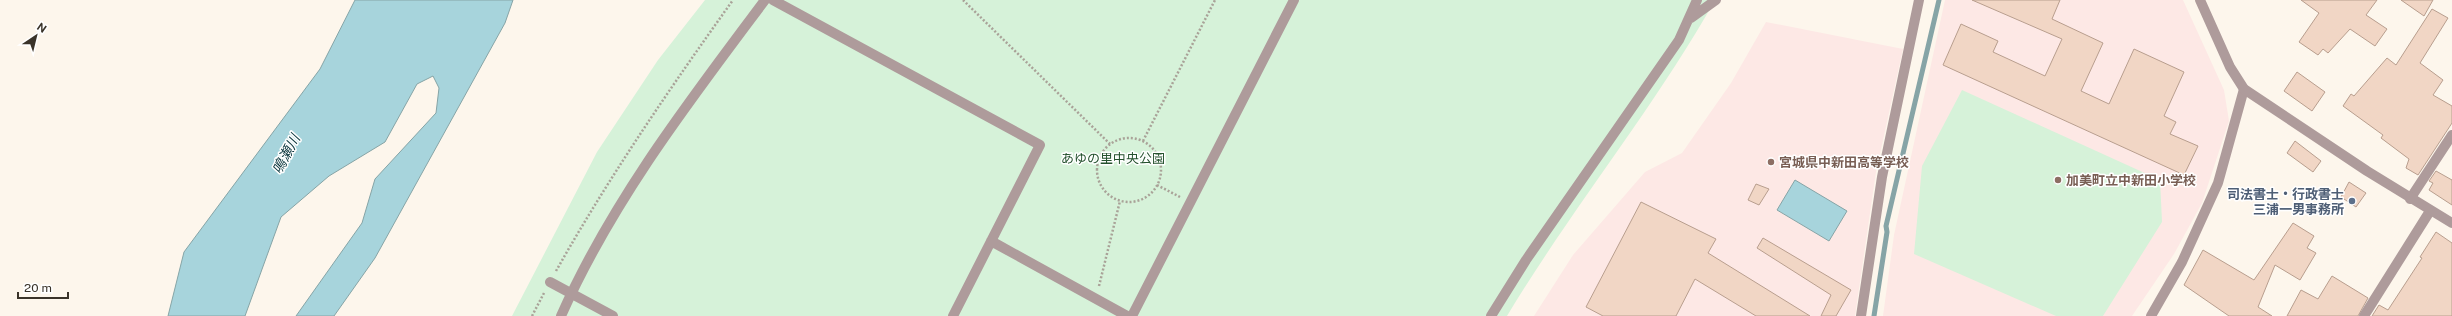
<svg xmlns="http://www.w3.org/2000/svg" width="2452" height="316" font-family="'Public Sans','Noto Sans JP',sans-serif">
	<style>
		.education { fill: #fde8e5 }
		.green { fill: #d6f2d9 }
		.water { fill: #a7d4dc; stroke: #86a4a6 }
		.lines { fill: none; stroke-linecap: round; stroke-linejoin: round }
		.stream { stroke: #86a4a6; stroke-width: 5 }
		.building { fill: #f1d6c5; stroke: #b89e8e }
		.path { stroke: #a9a298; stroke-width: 2.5; stroke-dasharray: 2 2; stroke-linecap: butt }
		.service { stroke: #ae9b9b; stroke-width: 10 }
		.minor { stroke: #ae9b9b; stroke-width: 10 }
		.tertiary { stroke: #ae9b9b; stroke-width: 10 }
		.education-dot { fill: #8d6e63; stroke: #fff; stroke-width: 1.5 }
		.service-dot { fill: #5c6f8a; stroke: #fff; stroke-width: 1.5 }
		.labels { text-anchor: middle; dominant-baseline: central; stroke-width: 3; stroke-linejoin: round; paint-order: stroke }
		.park-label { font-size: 13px; fill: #25522e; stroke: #fff }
		.education-label { font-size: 13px; font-weight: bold; fill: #785e54; stroke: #fff; text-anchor: start }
		.service-label { font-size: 13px; font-weight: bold; fill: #4e5e75; stroke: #fff; text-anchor: end }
		.water-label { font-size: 14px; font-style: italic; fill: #0d383f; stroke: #fff }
	</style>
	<rect width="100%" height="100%" fill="#fdf6ec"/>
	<path class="education" d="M1945,0H2183L2224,90L2229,121L2202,203L2174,254L2132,316H1883L1894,235Z
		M1766,22L1903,49L1876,172L1855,316H1534L1573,255L1645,172L1682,153L1731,83Z"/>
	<path class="green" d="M705,0H1715C1653,110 1572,208 1507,316H512L597,152L658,60Z
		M1962,90L2160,180L2162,222L2103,316H2056L1914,254L1922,166Z"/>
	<path class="water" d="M355,0H513L505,23L375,258L334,316H296L362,223L375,179L436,113L439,88L433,76L417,84L385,142L329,176L281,217L245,316H168L184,252L320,69Z
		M1795,180L1847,211L1829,241L1777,210Z"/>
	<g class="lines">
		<path class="stream" d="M1874,316L1887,232L1886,226L1939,0"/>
	</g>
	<path class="building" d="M1972,0H2060L2052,19L2103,43L2081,91L2109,104L2134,49L2184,72L2164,116L2176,122L2170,134L2198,146L2184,175L1943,65L1961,24L1998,41L1993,52L2045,76L2062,39Z
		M2301,0H2377L2366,15L2387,29L2375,46L2350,29L2328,53L2323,49L2318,55L2299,42L2319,13Z
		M2401,0H2433L2424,16Z
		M2432,9L2448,18L2420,63L2443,80L2433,95L2452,106V123L2418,175L2406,168L2409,159L2381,138L2383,135L2343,106L2351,94L2354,96L2387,58L2396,65Z
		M2297,72L2325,92L2312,111L2284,91Z
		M2295,141L2321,161L2313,172L2287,153Z
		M2436,171L2452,180V205L2429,190L2433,183L2429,181Z
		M2349,182L2366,193L2356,207L2341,197Z
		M1756,184L1769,189L1759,205L1748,200Z
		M1641,202L1716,239L1708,253L1810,316H1756L1695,279L1676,316H1603L1586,307Z
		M2293,223L2314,236L2307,248L2316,253L2300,280L2275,265L2258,307L2272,316H2229L2184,285L2203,250L2254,280Z
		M2436,232L2452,243V316H2372L2379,305L2388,310L2422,258L2420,257Z
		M1763,238L1851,290L1836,316H1821L1831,295L1757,248Z
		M2332,276L2368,298L2358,316H2287L2301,290L2318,299Z"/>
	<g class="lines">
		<path class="path" d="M963,0L1110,144
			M1097 170a32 32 0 1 1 64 0a32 32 0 1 1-64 0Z
			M1143,141L1215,0
			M1157,185L1180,197
			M556,271C609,177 670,88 733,0
			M1099,286L1120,201
			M532,316L544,293"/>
		<path class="service" d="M773,0L1040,145L953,316
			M991,241L1127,316
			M550,282L613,316
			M561,316C612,201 690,100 765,0
			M1132,316L1294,0"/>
		<path class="minor" d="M1691,18L1716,0
			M2410,199L2452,135
			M1491,316L1526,260L1679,40L1697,0
			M1861,316L1882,177L1919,0
			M2151,316L2182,262L2218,183L2244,89
			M2364,316L2430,211"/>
		<path class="tertiary" d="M2200,0L2230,67L2244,89L2367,171L2452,223"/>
	</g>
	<g class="education-dot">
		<circle cx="1771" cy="162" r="4"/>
		<circle cx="2058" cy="180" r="4"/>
	</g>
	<circle class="service-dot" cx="2352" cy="201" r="4"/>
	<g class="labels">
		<g class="park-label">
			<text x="1113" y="158">あゆの里中央公園</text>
		</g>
		<g class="education-label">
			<text x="1779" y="162">宮城県中新田高等学校</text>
			<text x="2066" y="180">加美町立中新田小学校</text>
		</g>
		<g class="service-label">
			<text x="2344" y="194">司法書士・行政書士<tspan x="2344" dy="15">三浦一男事務所</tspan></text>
		</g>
		<g class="water-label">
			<text transform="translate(286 154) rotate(-62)">鳴瀬川</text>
		</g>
	</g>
	<g transform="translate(36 36) rotate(35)" stroke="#ffffff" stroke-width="3" paint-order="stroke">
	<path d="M0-3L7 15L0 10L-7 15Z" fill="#3a3329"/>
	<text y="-6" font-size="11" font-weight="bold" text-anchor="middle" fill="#3a3329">N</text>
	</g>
	<path d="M18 292v6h50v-6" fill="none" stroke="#3a3329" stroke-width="2"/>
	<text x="24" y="292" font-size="12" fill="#3a3329" stroke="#ffffff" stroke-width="3" paint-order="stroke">20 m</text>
</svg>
